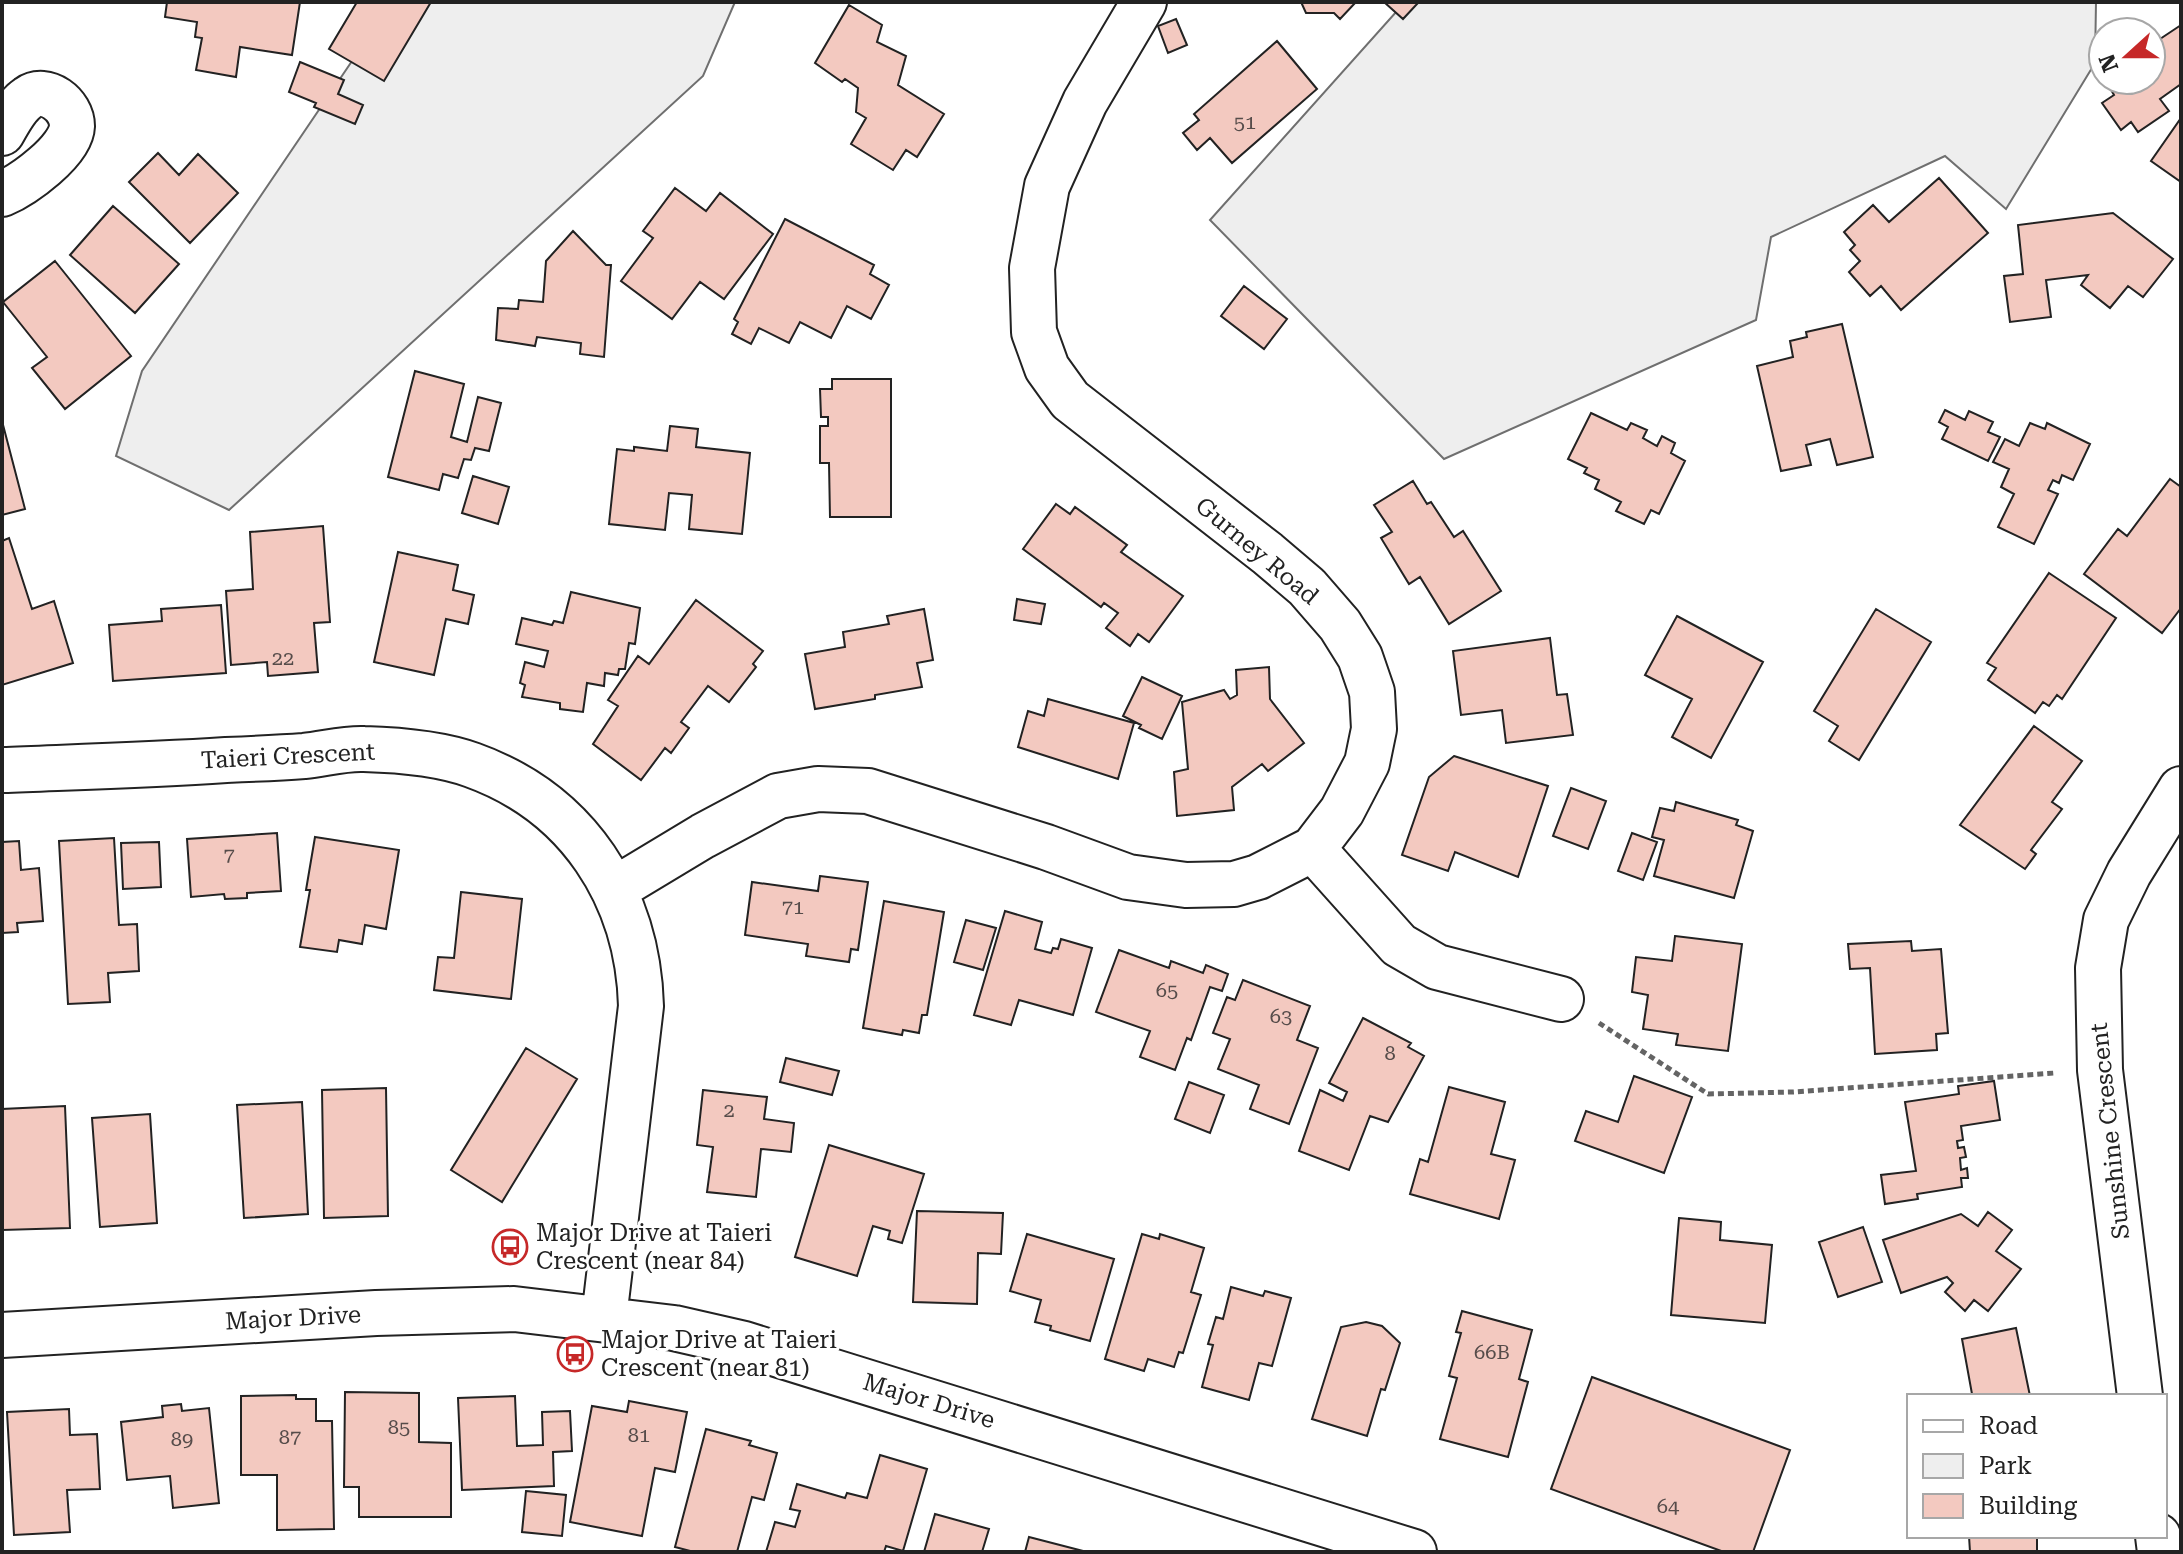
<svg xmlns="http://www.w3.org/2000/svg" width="2183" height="1554" font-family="'Roboto Serif',serif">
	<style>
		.green { fill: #eee; stroke: #6f6f6f; stroke-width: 2 }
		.building { fill: #f3c9c0; stroke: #222; stroke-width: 2 }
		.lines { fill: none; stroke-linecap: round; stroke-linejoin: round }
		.minor-casing { stroke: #222; stroke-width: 48 }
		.path { stroke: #646464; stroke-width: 5; stroke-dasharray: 6 4; stroke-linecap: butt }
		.minor { stroke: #fff; stroke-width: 44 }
		.labels { text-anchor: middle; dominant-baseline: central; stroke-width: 6; stroke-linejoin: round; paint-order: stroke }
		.number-label { font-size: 20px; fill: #564c4a }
		.street-label { font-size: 24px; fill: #222; stroke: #fff }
		.poi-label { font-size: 24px; fill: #222; stroke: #fff; text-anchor: start }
	</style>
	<rect width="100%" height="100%" fill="#fff"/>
	<path class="green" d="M392,2H735L703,76L229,510L116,456L142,371Z
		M1405,2H2096L2095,63L2006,209L1945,156L1771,237L1756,320L1444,459L1210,220Z"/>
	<path class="building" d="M167,2H300L292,55L240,47L236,77L196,70L202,38L195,37L197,22L165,17Z
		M357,2H431L384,81L329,49Z
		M1301,2H1356L1340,19L1334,13H1306Z
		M1384,2H1415L1417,4L1403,19Z
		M849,5L882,25L877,42L906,56L898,85L944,114L917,157L906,150L893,170L851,144L866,118L856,112L858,88L845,79L842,82L815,63Z
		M1176,19L1187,45L1168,53L1158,26Z
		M2181,25V84L2160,99L2169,111L2138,132L2131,122L2121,130L2102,103L2114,95L2109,86L2119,80H2151V45Z
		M1277,41L1317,89L1232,163L1210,138L1197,150L1183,133L1199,120L1194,114Z
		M300,62L344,80L338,94L363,105L355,124L314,107L316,103L289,92Z
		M2181,118V182L2151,161Z
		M158,153L179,175L198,154L238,193L190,243L129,182Z
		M1939,178L1988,233L1901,310L1881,286L1870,296L1849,272L1860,261L1850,250L1855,245L1844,232L1873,205L1889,222Z
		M675,188L706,211L720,193L773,234L724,299L700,282L672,319L621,281L653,238L643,231Z
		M113,206L179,264L135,313L70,255Z
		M2113,213L2173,259L2143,297L2128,286L2110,308L2081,285L2088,275L2046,280L2051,317L2010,322L2004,276L2023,274L2018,225Z
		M785,219L874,265L870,274L889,285L871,319L847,306L831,338L800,322L789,343L759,328L751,344L732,334L738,322L734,319Z
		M573,231L606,265H611L604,357L580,354L581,343L537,337L535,346L496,340L498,308L518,309L519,300L543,302L546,261Z
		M55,261L131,356L65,409L32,368L47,357L3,302Z
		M1244,286L1287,319L1264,349L1221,316Z
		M1842,324L1873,457L1837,465L1830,439L1806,445L1811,465L1781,471L1757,366L1793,357L1790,341L1807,337L1806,332Z
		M415,371L464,384L451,437L467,442L478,397L501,403L489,451L475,448L471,460L464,459L458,478L443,474L439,490L388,477Z
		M832,379H891V517H830L829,463H820V426H828V417H821L820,389H832Z
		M1945,410L1965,420L1969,411L1993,422L1988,432L2000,437L1988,461L1942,439L1948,427L1939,422Z
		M1591,413L1627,430L1631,423L1647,430L1643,438L1657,446L1662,436L1675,443L1671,453L1685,461L1659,514L1651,510L1644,524L1616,511L1621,502L1595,489L1599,480L1584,473L1587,468L1568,459Z
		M2,421L25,509L2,515Z
		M2030,423L2045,429L2047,423L2090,444L2073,480L2062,475L2059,483L2053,480L2048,490L2058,494L2034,544L1998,527L2014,494L2001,487L2009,469L1993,462L2005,439L2019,446Z
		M670,426L698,429L696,447L750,453L742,534L689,529L692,495L669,493L665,530L609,524L617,449L634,451V447L667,451Z
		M473,476L509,487L498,524L462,513Z
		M2170,479L2181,487V608L2162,633L2084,574L2118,529L2127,536Z
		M1413,481L1427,504L1431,502L1454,537L1463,531L1501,591L1449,624L1420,577L1409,584L1381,538L1392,532L1374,505Z
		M1056,504L1070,514L1075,507L1127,545L1121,552L1183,596L1149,642L1138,634L1130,646L1106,628L1118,613L1104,603L1101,607L1023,549Z
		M323,526L330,622L314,623L318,672L268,676L267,662L231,665L226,591L253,589L250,532Z
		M9,538L32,609L54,601L73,663L2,685V541Z
		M398,552L458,565L453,590L474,595L468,624L446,619L434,675L374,662Z
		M2049,573L2116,618L2062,699L2057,695L2049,706L2043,702L2035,713L1988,680L1996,668L1987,663Z
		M571,592L640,608L635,644L629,643L625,669H619L618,675L605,673L604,686L587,683L583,712L560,709V703L522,697L525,685L520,683L525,662L544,667L548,651L516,644L522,618L552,625L554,621L563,623Z
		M1017,599L1045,604L1041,624L1014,620Z
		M696,600L763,651L753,664L756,667L729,702L708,686L681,722L689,728L671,753L665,748L641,780L593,744L618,706L608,700L638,656L649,664Z
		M221,605L226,673L113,681L109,625L162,621L161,609Z
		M924,609L933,660L917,663L922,687L875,695V699L815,709L805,654L845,647L843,632L889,624L887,616Z
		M1876,609L1931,642L1859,760L1829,741L1838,726L1814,711Z
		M1677,616L1763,662L1711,758L1672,737L1692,699L1645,675Z
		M1550,638L1557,695L1567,694L1573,735L1506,743L1502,710L1461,715L1453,651Z
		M1269,667L1270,699L1304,743L1268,771L1262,764L1232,787L1234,810L1177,816L1174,772L1188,769L1182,702L1224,690L1230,699L1237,695L1236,670Z
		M1142,677L1182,696L1162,739L1139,728L1141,725L1123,716Z
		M1048,699L1134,723L1118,779L1018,747L1028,711L1044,716Z
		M2034,726L2082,761L2052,802L2062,809L2031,850L2036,854L2025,869L1960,825Z
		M1454,756L1548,786L1518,877L1455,852L1448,871L1402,855L1429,777Z
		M1571,788L1606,801L1588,849L1553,836Z
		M1676,802L1738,820L1736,825L1753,831L1734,898L1654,876L1664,840L1652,837L1660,808L1674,811Z
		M277,833L281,891L247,893V898L225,899L224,894L191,897L187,839Z
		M1632,833L1657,842L1643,880L1618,871Z
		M315,837L399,850L386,929L365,925L362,944L339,940L337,952L300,947L310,890H306Z
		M114,838L119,925L137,924L139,971L108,973L110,1002L68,1004L59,841Z
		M19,841L21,870L39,868L43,921L17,923L18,932L2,933V842Z
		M159,842L161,887L123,889L121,843Z
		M820,876L868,882L858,950L851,949L849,962L806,956L808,944L745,935L752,882L818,891Z
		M461,892L522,899L511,999L434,990L438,957L454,958Z
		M884,901L944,912L927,1015H922L919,1033L903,1030L902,1035L863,1028Z
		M1005,911L1042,922L1035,949L1051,953L1053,948L1058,949L1061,939L1092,948L1073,1015L1019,1000L1011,1025L974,1015Z
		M966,920L996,928L983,970L954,962Z
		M1675,936L1742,944L1728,1051L1676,1045L1678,1034L1643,1029L1648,995L1632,992L1636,957L1672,961Z
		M1911,941L1912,951L1941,949L1948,1033L1936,1034L1937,1050L1875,1054L1870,968L1850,969L1848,944Z
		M1119,950L1169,968L1171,961L1203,973L1206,965L1228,974L1222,991L1210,987L1191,1040L1187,1038L1175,1070L1140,1057L1150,1031L1096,1012Z
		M1243,980L1310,1006L1297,1040L1318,1048L1289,1124L1250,1109L1259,1085L1218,1069L1230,1039L1213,1033L1227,997L1235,1000Z
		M1363,1018L1411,1043L1408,1047L1424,1056L1388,1122L1370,1116L1349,1170L1299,1151L1320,1090L1343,1101L1347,1092L1329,1083Z
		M526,1048L577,1079L502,1202L451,1170Z
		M786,1058L839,1071L832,1095L780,1082Z
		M1634,1076L1692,1097L1664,1173L1575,1141L1586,1111L1618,1122Z
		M1994,1081L2000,1120L1961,1126L1963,1140L1957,1141L1958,1148L1964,1147L1966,1157L1960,1158L1961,1170L1967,1168L1968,1178H1961L1962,1187L1917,1194L1918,1199L1885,1204L1881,1175L1916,1171L1905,1102L1959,1094L1958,1086Z
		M1189,1082L1224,1095L1210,1133L1175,1119Z
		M1449,1087L1505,1102L1491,1154L1515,1160L1499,1219L1410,1194L1420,1159L1428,1162Z
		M386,1088L388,1216L324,1218L322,1090Z
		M703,1090L767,1097L764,1119L794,1123L791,1152L761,1149L756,1197L707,1192L713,1147L697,1145Z
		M302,1102L308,1214L244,1218L237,1105Z
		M65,1106L70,1228L2,1230V1109Z
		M150,1114L157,1223L100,1227L92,1118Z
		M829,1145L924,1174L902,1243L888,1239L890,1231L873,1226L857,1276L795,1257Z
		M917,1211L1003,1213L1001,1254L978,1253L977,1304L913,1302Z
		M1988,1212L2012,1230L1996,1251L2021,1269L1988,1311L1974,1300L1965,1311L1945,1292L1953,1283L1947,1277L1901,1293L1883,1240L1961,1214L1978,1226Z
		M1679,1218L1721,1222L1720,1240L1772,1245L1765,1323L1671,1315Z
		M1863,1227L1882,1282L1838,1297L1819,1242Z
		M1027,1234L1114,1259L1090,1341L1050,1330L1051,1326L1035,1322L1041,1300L1010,1291Z
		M1142,1234L1159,1239L1160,1234L1204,1248L1191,1292L1201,1295L1183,1353L1179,1352L1174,1367L1148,1359L1144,1371L1105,1359Z
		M1231,1287L1263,1296L1265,1291L1291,1298L1272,1366L1259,1363L1249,1400L1202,1387L1213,1345L1208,1344L1216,1317L1223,1319Z
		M1462,1311L1532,1330L1519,1379L1528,1382L1508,1457L1440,1439L1457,1378L1449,1376L1461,1333L1456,1332Z
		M1366,1322L1382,1326L1400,1343L1385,1390L1381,1389L1367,1436L1312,1419L1341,1327Z
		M2016,1328L2030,1396H1960L1972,1394L1962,1339Z
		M1592,1377L1790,1450L1753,1552H1724L1551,1489Z
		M345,1392L419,1393V1442L451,1443V1517H359V1487H344Z
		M296,1395V1399H316V1421H332L334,1529L277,1530V1475H241V1396Z
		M515,1396L517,1446L543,1445L542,1412L570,1411L572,1451L553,1452L554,1486L462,1490L458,1398Z
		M629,1401L687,1412L675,1472L655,1468L642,1536L570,1522L592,1406L627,1412Z
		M181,1404L182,1411L209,1408L219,1503L173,1508L170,1476L127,1480L121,1422L163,1417L162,1406Z
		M69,1409L70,1435L97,1434L100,1489L67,1490L70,1532L14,1535L7,1412Z
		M706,1429L751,1441L749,1445L777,1453L764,1500L752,1497L737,1552H694L675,1547Z
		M880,1455L927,1469L903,1551L886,1546L884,1552H766L775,1522L795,1527L800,1511L790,1509L797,1484L845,1498L847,1493L867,1498Z
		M526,1491L566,1495L562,1536L522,1532Z
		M935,1514L989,1529L982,1552H924Z
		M1969,1536H2037V1552H1970Z
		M1029,1537L1087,1552H1025Z"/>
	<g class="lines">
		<g class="minor-casing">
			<path id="minor" d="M2,133C9,121 16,106 28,98C46,85 72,105 72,126C71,151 23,185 2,194
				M2,770C77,767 151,765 226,760C252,759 278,758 304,756C324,754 345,748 364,749C399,750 439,753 472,765C578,803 638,896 641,1006L604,1318
				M1313,849L1399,945L1437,967L1561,999
				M615,889L703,836L778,796L818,789L868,791L1046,847L1128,877L1186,885L1234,884L1258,877L1313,849L1342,811L1367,763L1374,729L1372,692L1360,657L1340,625L1307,587L1267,553L1070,400L1047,368L1034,332L1032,268L1047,186L1085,102L1144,2
				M2,1335L376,1313L514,1309L674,1328L744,1344L1414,1552
				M2140,1396L2100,1070L2098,968L2106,920L2129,873L2181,789
				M2158,1536L2160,1552"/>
		</g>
		<path class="path" d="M1599,1023L1708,1094L1793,1092L2055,1073"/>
		<use href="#minor" class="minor"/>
	</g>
	<defs>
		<g id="bus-ring" transform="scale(1.8)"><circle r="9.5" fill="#fff" stroke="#c62828" stroke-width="1.5"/><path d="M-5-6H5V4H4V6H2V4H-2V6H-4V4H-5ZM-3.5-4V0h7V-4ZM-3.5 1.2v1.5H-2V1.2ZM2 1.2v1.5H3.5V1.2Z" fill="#c62828"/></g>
	</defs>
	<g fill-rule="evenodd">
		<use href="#bus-ring" x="510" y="1247"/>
		<use href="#bus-ring" x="575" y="1354"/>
	</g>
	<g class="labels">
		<g class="number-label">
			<text x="1245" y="122">51</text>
			<text x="283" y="658">22</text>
			<text x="229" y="855">7</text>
			<text x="793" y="907">71</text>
			<text x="1167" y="990">65</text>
			<text x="1281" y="1016">63</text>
			<text x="1390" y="1053">8</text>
			<text x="729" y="1110">2</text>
			<text x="1492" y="1352">66B</text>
			<text x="399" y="1427">85</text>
			<text x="639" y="1435">81</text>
			<text x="290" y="1437">87</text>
			<text x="182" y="1439">89</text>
			<text x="1668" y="1506">64</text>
		</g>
		<g class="street-label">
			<text transform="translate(1257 551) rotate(40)">Gurney Road</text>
			<text transform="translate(288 756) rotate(-3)">Taieri Crescent</text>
			<text transform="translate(2110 1131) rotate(-96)">Sunshine Crescent</text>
			<text transform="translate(293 1318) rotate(-3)">Major Drive</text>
			<text transform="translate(929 1401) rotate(17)">Major Drive</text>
		</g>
		<g class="poi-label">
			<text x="536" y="1233">Major Drive at Taieri<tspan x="536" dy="28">Crescent (near 84)</tspan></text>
			<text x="601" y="1340">Major Drive at Taieri<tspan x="601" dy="28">Crescent (near 81)</tspan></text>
		</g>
	</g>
	<rect width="2183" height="1554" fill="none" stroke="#222222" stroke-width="8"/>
	<rect x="1907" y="1394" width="260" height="144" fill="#ffffff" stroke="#a7a7a7" stroke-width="2"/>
	<rect x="1923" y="1420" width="40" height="12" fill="#ffffff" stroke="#a7a7a7" stroke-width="2"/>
	<text x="1979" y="1434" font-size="24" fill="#222222">Road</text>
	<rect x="1923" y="1454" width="40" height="24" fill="#eeeeee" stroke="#a7a7a7" stroke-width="2"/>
	<text x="1979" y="1474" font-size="24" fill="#222222">Park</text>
	<rect x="1923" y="1494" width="40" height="24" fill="#f3c9c0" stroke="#a7a7a7" stroke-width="2"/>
	<text x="1979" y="1514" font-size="24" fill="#222222">Building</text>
	<g transform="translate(2127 56) rotate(249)"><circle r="38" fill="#ffffff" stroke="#a7a7a7" stroke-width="2"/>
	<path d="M0-6L14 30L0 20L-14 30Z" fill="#c62828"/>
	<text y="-12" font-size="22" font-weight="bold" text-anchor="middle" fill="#222222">N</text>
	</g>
</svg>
